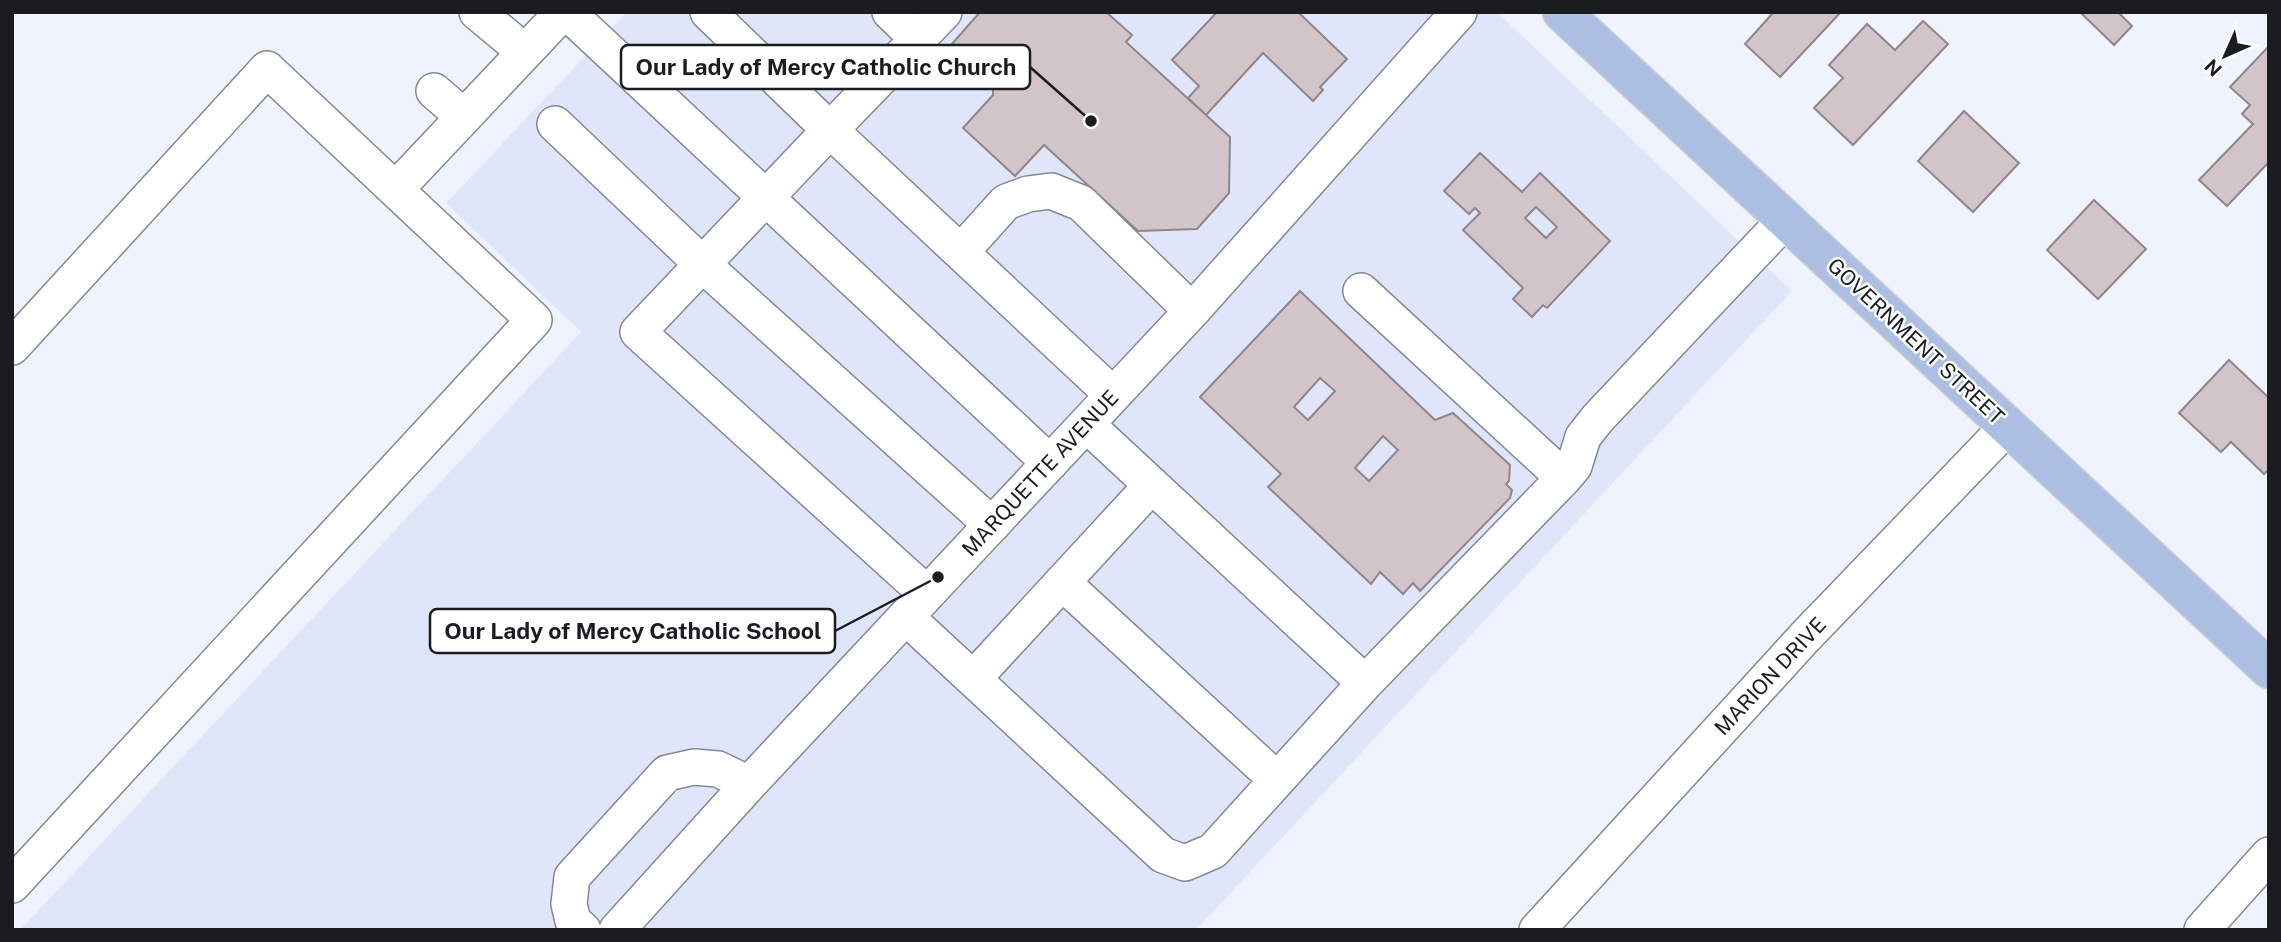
<svg xmlns="http://www.w3.org/2000/svg" width="2281" height="942" font-family="'Public Sans',sans-serif">
	<style>
		.built { fill: #e0e6f9 }
		.building { fill: #d1c5ca; stroke: #91858a; stroke-width: 2; fill-rule: evenodd }
		.lines { fill: none; stroke-linecap: round; stroke-linejoin: round }
		.minor-casing { stroke: #848892; stroke-width: 38 }
		.major-casing { stroke: #d1d2d2; stroke-width: 41 }
		.minor { stroke: #fff; stroke-width: 35 }
		.major { stroke: #acbfe3; stroke-width: 38 }
		.labels { text-anchor: middle; dominant-baseline: central; stroke-width: 5; stroke-linejoin: round; paint-order: stroke }
		.street-label { font-size: 21px; fill: #1a1c20; stroke: #fff }
		.leader { fill: none; stroke: #1a1c20; stroke-width: 2.5 }
		.callout-dot { fill: #1a1c20; stroke: #fff; stroke-width: 2.5 }
		.callout { fill: #fff; stroke: #1a1c20; stroke-width: 2.5 }
		.callout-label { font-size: 23px; text-anchor: middle; font-weight: bold; fill: #1a1c20 }
	</style>
	<rect width="100%" height="100%" fill="#eff3fe"/>
	<path class="built" d="M627,12H1497L1792,291L1196,930H20L581,332L446,203Z"/>
	<path class="building" d="M980,12H1106L1132,35L1126,42L1230,137L1229,193L1197,229L1138,231L1044,145L1015,176L963,128L993,95V62L975,81L944,53Z
		M1217,12H1298L1347,59L1320,87L1323,90L1313,101L1263,53L1206,115L1188,98L1199,86L1172,60Z
		M1770,12H1841L1780,77L1745,44L1772,14Z
		M2080,12H2118L2132,26L2114,45Z
		M1923,21L1948,44L1853,145L1814,108L1843,78L1829,65L1867,24L1895,50Z
		M2269,46V162L2227,206L2199,180L2253,124L2242,114L2250,105L2230,87Z
		M1964,111L2019,163L1973,212L1918,161Z
		M1480,153L1522,192L1540,173L1610,241L1547,308L1543,305L1532,317L1513,299L1523,288L1463,230L1480,213L1475,208L1469,214L1444,191ZM1536,207L1557,227L1546,238L1525,218Z
		M2094,200L2146,249L2098,299L2047,250Z
		M1300,291L1435,420L1453,413L1510,465L1509,481L1506,484L1512,490L1510,498L1420,591L1413,583L1403,594L1380,572L1371,584L1268,487L1281,474L1200,397ZM1320,378L1335,391L1308,420L1294,407ZM1383,436L1398,450L1369,481L1355,468Z
		M2229,360L2269,398V469L2264,474L2231,442L2221,452L2179,413Z"/>
	<g class="lines">
		<g class="minor-casing">
			<path id="minor" d="M477,12L525,52
				M567,12L1050,463
				M708,12L830,130L944,12
				M890,12L918,39
				M434,91L464,117
				M555,124L702,264L992,525
				M396,189L563,12
				M961,252L1006,202L1028,194L1051,191L1081,203L1192,311
				M1361,291L1564,478
				M12,347L267,69L534,320L12,885
				M1086,424L1365,683
				M1062,582L1277,780
				M927,594L638,332L830,130L1113,395
				M906,617L1163,855L1185,863L1213,851L1365,683L1564,478L1574,466L1583,437L1598,418L1785,220
				M973,679L1152,485
				M583,930L573,921L569,904L572,877L667,773L694,767L718,769L749,784
				M617,930L749,784L1192,311L1459,12
				M1537,930L1805,637L2008,426
				M2202,930L2269,855"/>
		</g>
		<g class="major-casing">
			<path id="major" d="M1562,12L2269,669"/>
		</g>
		<use href="#minor" class="minor"/>
		<use href="#major" class="major"/>
	</g>
	<g class="labels">
		<g class="street-label">
			<text transform="translate(1916 341) rotate(43)">GOVERNMENT STREET</text>
			<text transform="translate(1040 473) rotate(-47)">MARQUETTE AVENUE</text>
			<text transform="translate(1770 676) rotate(-47)">MARION DRIVE</text>
		</g>
	</g>
	<path class="leader" d="M1091 121L1030 67M938 577L835 631"/>
	<g class="callout-dot">
		<circle cx="1091" cy="121" r="7"/>
		<circle cx="938" cy="577" r="7"/>
	</g>
	<g class="callout">
		<rect x="621" y="45" width="409" height="44" rx="7"/>
		<rect x="430" y="609" width="405" height="44" rx="7"/>
	</g>
	<g class="callout-label">
		<text x="826" y="75">Our Lady of Mercy Catholic Church</text>
		<text x="633" y="639">Our Lady of Mercy Catholic School</text>
	</g>
	<rect width="2281" height="942" fill="none" stroke="#1a1c20" stroke-width="28"/>
	<g transform="translate(2225 56) rotate(225)" stroke="#ffffff" stroke-width="5" paint-order="stroke">
	<path d="M0-5L12 26L0 18L-12 26Z" fill="#1a1c20"/>
	<text y="-10" font-size="19" font-weight="bold" text-anchor="middle" fill="#1a1c20">N</text>
	</g>
</svg>
